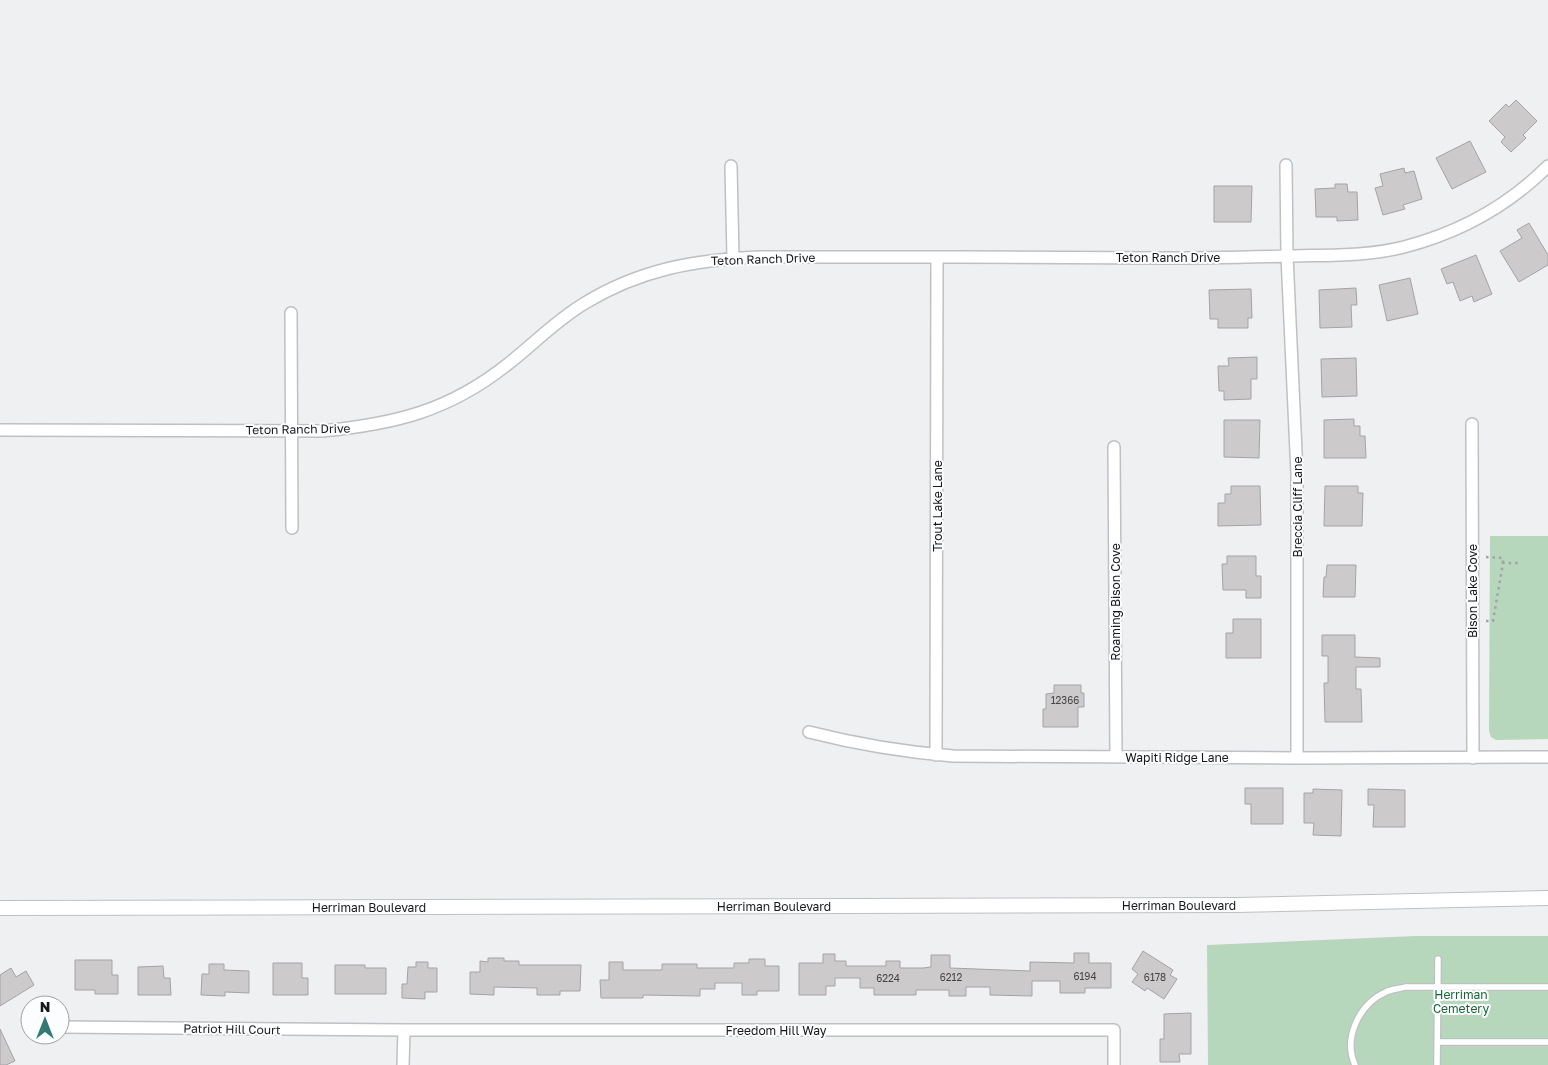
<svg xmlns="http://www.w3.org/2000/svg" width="1548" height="1065" font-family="'Golos Text',sans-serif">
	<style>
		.green { fill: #b6d7bc }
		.building { fill: #cdcacb; stroke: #a5a2a4 }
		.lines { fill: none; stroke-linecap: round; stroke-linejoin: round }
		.service-casing { stroke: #bfc0c3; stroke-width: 8 }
		.minor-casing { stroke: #bfc0c3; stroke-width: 14 }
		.tertiary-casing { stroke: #bfc0c3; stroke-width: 16 }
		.path { stroke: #a1a2a3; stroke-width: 2.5; stroke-dasharray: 2.5 4; stroke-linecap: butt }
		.service { stroke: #fff; stroke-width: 5.5 }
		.minor { stroke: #fff; stroke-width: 11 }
		.tertiary { stroke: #fff; stroke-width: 14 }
		.labels { text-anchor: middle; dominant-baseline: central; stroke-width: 4; stroke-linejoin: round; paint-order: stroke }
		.number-label { font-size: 10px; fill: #454446 }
		.street-label { font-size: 12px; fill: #181819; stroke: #fcfdff }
		.park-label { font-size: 12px; fill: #1a6534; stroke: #fcfdff }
	</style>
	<rect width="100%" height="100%" fill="#eff0f2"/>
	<path class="green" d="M1490,536H1548V739L1496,740L1491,737L1489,731Z
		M1416,936H1548V1065H1208L1207,945Z"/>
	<path class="building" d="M1516,100L1537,121L1523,135L1526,138L1511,152L1501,142L1505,137L1489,121L1506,104L1509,107Z
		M1470,141L1486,172L1452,189L1436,158Z
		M1404,168L1405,173L1414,171L1422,199L1403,205L1405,209L1383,215L1375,188L1383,186L1380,174Z
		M1335,184H1347L1348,192H1357L1358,220L1337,221V217H1316L1315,189L1335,188Z
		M1214,186H1252L1251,222H1214Z
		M1529,223L1548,255V265L1519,282L1500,251L1522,238L1517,230Z
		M1476,255L1492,294L1474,302L1472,296L1460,301L1453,282L1447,284L1441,269Z
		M1410,278L1418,314L1387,321L1379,285Z
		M1356,288L1357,305H1351L1352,327L1320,328L1319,290Z
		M1251,289L1252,318H1248V328H1218V319H1210L1209,290Z
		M1257,357V379H1251V399L1224,400V391H1219L1218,366H1229L1228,358Z
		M1356,358L1357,396L1322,397L1321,359Z
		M1354,419V426H1360V436H1365L1366,458H1324V420Z
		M1224,420H1260L1259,458L1224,457Z
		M1231,486H1260L1261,525L1218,526V503H1225V494H1231Z
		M1325,486H1358V493H1363L1362,526H1324Z
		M1227,556H1256V576H1261V598H1246V590H1223L1222,564H1227Z
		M1327,565H1356L1355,597H1323L1324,577H1326Z
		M1233,619H1261V658H1226V633H1233Z
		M1322,635H1355V657L1380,658V667H1356V689H1361L1362,722H1325L1324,683H1328V656H1322Z
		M1054,685H1081V693H1084V707H1078V727H1043V709H1046V694L1054,693Z
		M1245,788H1283V824H1251V804H1245Z
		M1313,789L1342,790L1341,836L1313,835L1314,823H1304V793H1313Z
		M1368,789L1405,790V827H1373L1374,805H1368Z
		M1143,951L1173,970L1170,975L1177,979L1164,999L1147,988L1145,991L1132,982L1138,974L1132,969Z
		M1074,953H1089V963H1111V988H1085V993H1060V981H1032V996L990,995V987H966V996H949V990H916V995H874V988H860V978H835V986H826V995H799V963H823V954H835V961H846V966H886V961H900V968H923L931,967V955H950V968L1030,971V962L1074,963Z
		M488,958H504V961H519V965H581L580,991H560V995H537V988L494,987V995L470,994V972H480V961L488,962Z
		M749,959H765V966H779V991H757V995H742V983H715V989H700V996L643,995V998H601L600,980H609V962H623V970H662V964H697V968H734V963H749Z
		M75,960H112V975H118V994H95V990H75Z
		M416,962H428V968H437V992H425V999L402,998V984H407L408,967H416Z
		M273,963H302V978H308V995H273Z
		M209,964H224V970L249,971V993L225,992V996L201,995L202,974H209Z
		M335,965H365V968H386V994H335Z
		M163,966L164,978H170L171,995H138V967Z
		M11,968L16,977L26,971L34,985L0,1006V975Z
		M1191,1013V1054H1179L1180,1062H1160V1039H1164V1014Z
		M0,1029L15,1061L6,1065H0Z"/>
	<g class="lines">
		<g class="service-casing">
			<path id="service" d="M1437,1042H1548
				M1355,1065C1343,1038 1359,1004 1386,992C1391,989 1399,989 1405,987H1548
				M1437,1065L1438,959"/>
		</g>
		<g class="minor-casing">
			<path id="minor" d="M1286,165L1287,256L1297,474V758
				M731,166L733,258
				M291,313L292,528
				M1472,424L1473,758
				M0,430L322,431C395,424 449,411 508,364C535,343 555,321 585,303C641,269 695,260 759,257C894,257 1028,257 1163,258C1207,258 1250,257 1294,256C1331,255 1368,256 1404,247C1458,233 1508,206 1548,166
				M1114,447L1116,757
				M809,732C856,744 904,752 953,756L1297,758L1548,757
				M936,755L937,257
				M60,1027L404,1030H1114V1065
				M403,1065L404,1030"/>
		</g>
		<g class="tertiary-casing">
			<path id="tertiary" d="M0,908L1236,905L1548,898"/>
		</g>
		<path class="path" d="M1486,557L1503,558V563
			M1486,621H1493L1503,563H1520"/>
		<use href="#service" class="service"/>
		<use href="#minor" class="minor"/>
		<use href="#tertiary" class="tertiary"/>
	</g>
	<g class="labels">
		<g class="number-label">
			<text x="1065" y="700">12366</text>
			<text x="1085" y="976">6194</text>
			<text x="951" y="977">6212</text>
			<text x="1155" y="977">6178</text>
			<text x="888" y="978">6224</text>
		</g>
		<g class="street-label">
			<text x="1168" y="257">Teton Ranch Drive</text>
			<text transform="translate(763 259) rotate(-2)">Teton Ranch Drive</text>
			<text transform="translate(298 429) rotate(-1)">Teton Ranch Drive</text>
			<text transform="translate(937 506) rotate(-90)">Trout Lake Lane</text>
			<text transform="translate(1297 507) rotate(-90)">Breccia Cliff Lane</text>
			<text transform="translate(1472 591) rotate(-90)">Bison Lake Cove</text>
			<text transform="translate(1115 602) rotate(-90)">Roaming Bison Cove</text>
			<text x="1177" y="757">Wapiti Ridge Lane</text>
			<text x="1179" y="905">Herriman Boulevard</text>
			<text x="774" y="906">Herriman Boulevard</text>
			<text x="369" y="907">Herriman Boulevard</text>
			<text transform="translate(232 1029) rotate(1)">Patriot Hill Court</text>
			<text x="776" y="1030">Freedom Hill Way</text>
		</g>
		<g class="park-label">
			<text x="1461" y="994">Herriman<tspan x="1461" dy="14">Cemetery</tspan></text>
		</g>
	</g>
	<g transform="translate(45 1020)"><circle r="24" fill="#fcfdff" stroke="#a1a1a3"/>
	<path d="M0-4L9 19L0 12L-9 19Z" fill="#327a73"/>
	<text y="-8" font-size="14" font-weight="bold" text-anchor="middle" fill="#181819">N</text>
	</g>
</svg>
